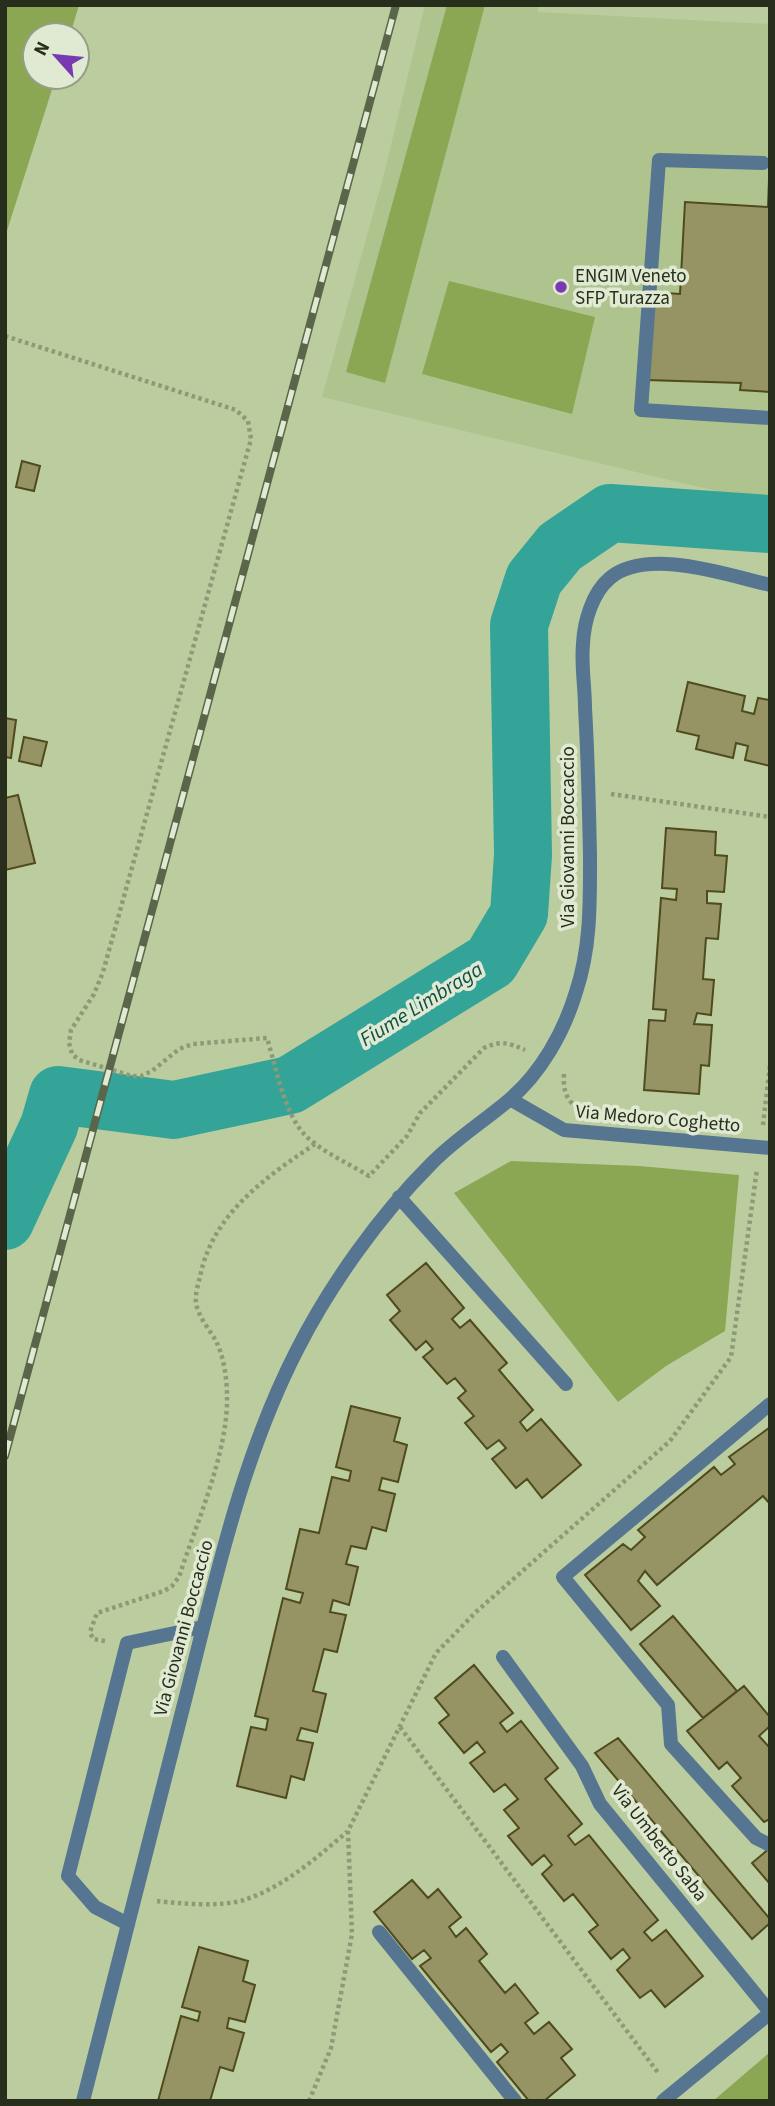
<svg xmlns="http://www.w3.org/2000/svg" width="775" height="2106" font-family="'Source Sans 3',sans-serif">
	<style>
		.built { fill: #afc38e }
		.green { fill: #8ba754 }
		.lines { fill: none; stroke-linecap: round; stroke-linejoin: round }
		.river { stroke: #35a498; stroke-width: 58 }
		.building { fill: #969365; stroke: #4f4b1e; stroke-width: 2 }
		.path { stroke: #8c9b76; stroke-width: 4.5; stroke-dasharray: 3.5 3.5; stroke-linecap: butt }
		.service { stroke: #557590; stroke-width: 14 }
		.minor { stroke: #557590; stroke-width: 14 }
		.rail-casing { stroke: #5a6549; stroke-width: 8 }
		.rail { stroke: #e0e9d2; stroke-width: 5; stroke-dasharray: 16; stroke-linecap: butt }
		.poi-dot { fill: #783ab0; stroke: #e0e9d2; stroke-width: 2.5 }
		.labels { text-anchor: middle; dominant-baseline: central; stroke-width: 7; stroke-linejoin: round; paint-order: stroke }
		.poi-label { font-size: 19px; fill: #272e1c; stroke: #e0e9d2; text-anchor: start }
		.street-label { font-size: 19px; fill: #272e1c; stroke: #e0e9d2 }
		.water-label { font-size: 21px; font-style: italic; fill: #0f4e47; stroke: #e0e9d2 }
	</style>
	<rect width="100%" height="100%" fill="#bbcd9f"/>
	<path class="built" d="M425,5H538V12L770,24V504L322,397L383,178Z"/>
	<path class="green" d="M5,5H79L70,35H35V77H56L5,237Z
		M447,5H485L385,383L346,372Z
		M449,281L595,317L572,414L422,374Z
		M511,1161L640,1166L739,1175L725,1331L666,1366L618,1402L454,1193Z
		M770,2052V2101H713Z"/>
	<g class="lines">
		<path class="river" d="M5,1221L49,1126L58,1095L174,1110L290,1085L491,961L519,914L523,855L519,625L534,579L560,547L610,513L770,524"/>
	</g>
	<path class="building" d="M769,180L770,392L740,390L741,383L647,380L652,292L680,294L685,202L768,207Z
		M22,461L40,466L34,491L16,487Z
		M688,682L745,696L742,711L754,714L758,698L770,700V766L745,760L748,746L736,743L733,758L696,749L699,736L677,731Z
		M5,718L16,720L11,758L5,757Z
		M24,737L47,742L41,766L19,761Z
		M18,795L35,863L5,870V798Z
		M666,828L716,832L715,855L727,856L724,892L707,891V903L721,904L718,939L706,938L703,979L714,980L711,1015L697,1013L694,1024L712,1025L709,1066L701,1065L699,1094L644,1090L649,1020L665,1021L666,1010L653,1009L661,898L676,900L677,889L662,888Z
		M426,1263L464,1308L452,1319L460,1328L470,1320L507,1363L499,1370L533,1410L520,1422L527,1431L541,1419L581,1465L542,1498L527,1479L516,1488L492,1459L506,1448L499,1440L487,1449L465,1423L474,1416L458,1398L466,1391L455,1378L447,1384L423,1357L433,1349L426,1341L416,1350L390,1320L400,1311L387,1295Z
		M351,1406L400,1418L394,1441L407,1445L398,1482L382,1478L379,1490L395,1494L386,1531L372,1527L366,1549L351,1546L346,1564L358,1567L349,1605L333,1600L330,1612L346,1615L337,1652L324,1649L313,1691L326,1694L317,1732L301,1728L297,1740L313,1743L304,1780L291,1776L286,1798L237,1786L251,1727L266,1730L268,1719L255,1716L283,1598L300,1603L303,1593L286,1589L300,1529L319,1533L332,1477L349,1481L351,1471L336,1467Z
		M769,1428L770,1504L763,1496L657,1585L645,1571L638,1581L660,1606L631,1630L585,1575L623,1544L631,1550L645,1537L638,1530L714,1467L721,1475L735,1464L729,1457Z
		M673,1616L737,1691L703,1718L640,1644Z
		M474,1665L513,1713L500,1723L507,1732L521,1721L558,1768L545,1779L582,1824L568,1836L575,1845L589,1835L658,1920L644,1932L652,1941L666,1930L703,1976L665,2007L651,1990L640,1998L617,1970L630,1958L623,1949L611,1959L589,1932L598,1925L573,1894L564,1901L542,1874L552,1865L544,1855L532,1865L508,1836L519,1828L504,1810L518,1799L505,1784L494,1792L470,1763L485,1752L477,1742L464,1753L439,1723L449,1715L435,1698Z
		M744,1686L770,1717V1726L759,1736L770,1748V1819L764,1822L732,1786L741,1778L727,1762L719,1769L687,1731Z
		M618,1738L770,1919V1923L752,1939L595,1753Z
		M770,1848V1884L752,1863Z
		M412,1880L428,1898L438,1889L461,1917L449,1927L456,1937L466,1928L487,1954L479,1961L505,1993L515,1984L538,2013L525,2023L534,2034L549,2022L572,2049L561,2058L575,2075L544,2101H529L497,2062L508,2052L501,2044L491,2052L420,1966L431,1958L424,1950L412,1959L374,1912Z
		M199,1947L248,1961L243,1981L255,1985L245,2022L229,2018L227,2028L244,2033L233,2071L220,2067L210,2101H158L181,2016L198,2021L200,2012L182,2007Z"/>
	<g class="lines">
		<path class="path" d="M5,336L236,410L248,421L251,439L103,972L94,994L71,1030L69,1043L72,1054L79,1060L132,1076H141L152,1071L179,1049L193,1044L267,1038C276,1067 284,1113 305,1135C322,1152 348,1163 369,1176L407,1136L420,1113L484,1048C501,1040 509,1043 525,1050
			M611,794L770,817
			M564,1074C563,1088 565,1098 576,1107
			M763,1125L770,1065
			M105,1641L93,1639L90,1632L97,1613L164,1591L172,1586L179,1577C196,1524 228,1453 227,1397C227,1379 224,1357 216,1341C209,1329 198,1316 196,1303C195,1294 198,1285 200,1277C212,1214 266,1177 315,1144
			M400,1727L659,2074
			M157,1901C181,1904 222,1907 244,1900C284,1887 316,1858 347,1832
			M309,2101L331,2048L352,1934L348,1831L436,1653L477,1611L670,1441L731,1357L757,1169"/>
		<path class="service" d="M763,163L659,160L641,410L770,418
			M128,1924L95,1907L68,1876L127,1643L203,1627"/>
		<path class="minor" d="M510,1099L564,1130L770,1148
			M399,1197L566,1384
			M770,1404L563,1577L668,1705L671,1744L756,1838L770,1845
			M503,1657L582,1766L600,1804L770,2012
			M379,1932L515,2101
			M83,2101C117,1967 151,1834 185,1700C215,1582 241,1459 297,1350C330,1285 379,1216 431,1164C454,1140 483,1122 509,1100C541,1073 564,1032 576,992C591,947 590,902 590,856C589,806 588,758 585,708C585,687 581,665 583,644C584,622 592,593 610,578C647,547 727,575 770,585
			M663,2101L770,2013"/>
		<g class="rail-casing">
			<path id="rail" d="M5,1456L396,5"/>
		</g>
		<use href="#rail" class="rail"/>
	</g>
	<circle class="poi-dot" cx="561" cy="287" r="7"/>
	<g class="labels">
		<g class="poi-label">
			<text x="575" y="276">ENGIM Veneto<tspan x="575" dy="22">SFP Turazza</tspan></text>
		</g>
		<g class="street-label">
			<text transform="translate(568 837) rotate(-90)">Via Giovanni Boccaccio</text>
			<text transform="translate(658 1119) rotate(5)">Via Medoro Coghetto</text>
			<text transform="translate(184 1628) rotate(-75)">Via Giovanni Boccaccio</text>
			<text transform="translate(659 1843) rotate(52)">Via Umberto Saba</text>
		</g>
		<g class="water-label">
			<text transform="translate(421 1004) rotate(-32)">Fiume Limbraga</text>
		</g>
	</g>
	<rect width="775" height="2106" fill="none" stroke="#272e1c" stroke-width="14"/>
	<g transform="translate(56 56) rotate(297)"><circle r="33" fill="#e0e9d2" stroke="#969e89" stroke-width="2"/>
	<path d="M0-5L12 26L0 18L-12 26Z" fill="#783ab0"/>
	<text y="-10" font-size="19" font-weight="bold" text-anchor="middle" fill="#272e1c">N</text>
	</g>
</svg>
